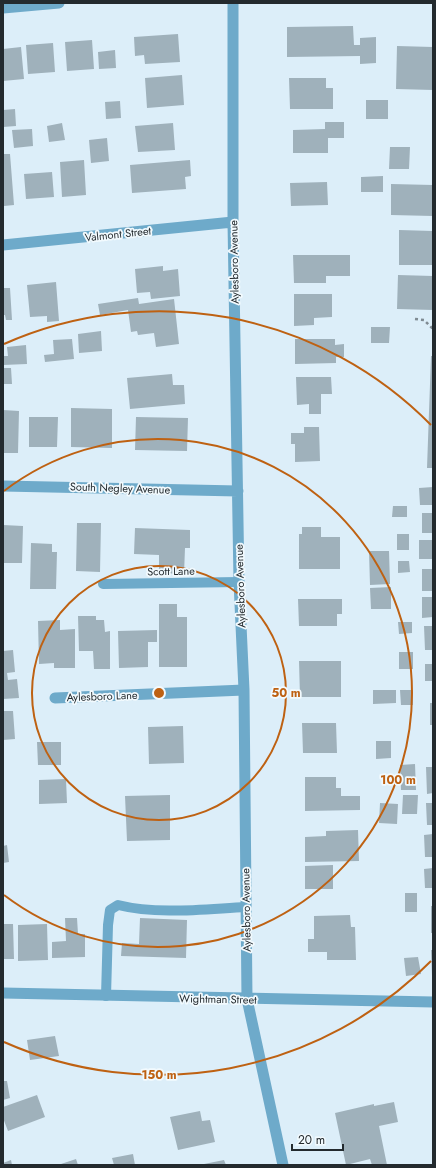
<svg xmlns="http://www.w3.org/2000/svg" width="436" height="1168" font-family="Jost,sans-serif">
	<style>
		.building { fill: #9fb1bb }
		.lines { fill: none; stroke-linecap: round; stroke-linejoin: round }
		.path { stroke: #7f8b93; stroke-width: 2.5; stroke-dasharray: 3 3; stroke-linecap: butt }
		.service { stroke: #6eaaca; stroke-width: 10 }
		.minor { stroke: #6eaaca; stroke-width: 11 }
		.tertiary { stroke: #6eaaca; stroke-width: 11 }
		.ring { fill: none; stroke: #be6112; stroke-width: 2 }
		.labels { text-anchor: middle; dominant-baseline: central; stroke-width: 3.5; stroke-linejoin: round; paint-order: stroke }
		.street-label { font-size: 11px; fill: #232a2e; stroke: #f2fafe }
		.centre { fill: #be6112; stroke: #f2fafe; stroke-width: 2 }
		.ring-label { font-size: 12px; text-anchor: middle; font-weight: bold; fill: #be6112; stroke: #f2fafe; stroke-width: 3.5; stroke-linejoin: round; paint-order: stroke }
	</style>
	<rect width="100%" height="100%" fill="#dceef9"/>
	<path class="building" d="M353,26L354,45H360V38L376,37V63L360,64V56L287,57V27Z
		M178,34L180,62L145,64L144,55L135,56L134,37Z
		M92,40L94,69L67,71L65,42Z
		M53,43L55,72L28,74L26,45Z
		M397,46L433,47V90L396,89Z
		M21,47L24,79L3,81V49Z
		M115,50L116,68L99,69L98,52Z
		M182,75L184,105L147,108L145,78Z
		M289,78H326V88H333V109H290Z
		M366,100H388V119H366Z
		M120,101L121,118L106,119L105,102Z
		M15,109L16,126L3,127V110Z
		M325,122H344V138H328V153H293V130L325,129Z
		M62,123L65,140L49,142L47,126Z
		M173,123L175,150L138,152L135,126Z
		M32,129L33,146L14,148L12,130Z
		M107,138L109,161L91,163L89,140Z
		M390,147H410L409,169H389Z
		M3,154H10L14,205L4,206Z
		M84,160L86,195L62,197L60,162Z
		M190,160L191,176L185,177L186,189L132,193L130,165Z
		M52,172L54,197L26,199L24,174Z
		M383,176V192H361V177Z
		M327,182L328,205L291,206L290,183Z
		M391,184L433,185V216L391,215Z
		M399,230L433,231V265H399Z
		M293,255H350V276H326V283H294Z
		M163,266V271L178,269L180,296L151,299L150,292L137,293L135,269Z
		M398,275L433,276V310L397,309Z
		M56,282L59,321L47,322V316L30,317L27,285Z
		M3,288H10L12,320H6L5,315H3Z
		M294,294H332V317L314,318V325L294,326Z
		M138,298L139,304L174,299L179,344L156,347L154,333L138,335L137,331L131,332L128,310L100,315L98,304Z
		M371,327H390L389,343H371Z
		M101,331L102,351L79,353L78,334Z
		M72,339L74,359L45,362L44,355L54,354L53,340Z
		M295,339H335V345L344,344V357H336V363L295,364Z
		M26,345L27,364L3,365V356H8L7,347Z
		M431,356H433V468H427Z
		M3,368H11L12,384H3Z
		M172,374L173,385H184L185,404L130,409L127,378Z
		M296,377H331L332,394H321V414H309V404L297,405Z
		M71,408L112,409V448L71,447Z
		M3,410L19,411L18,453H3Z
		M29,417H58L57,447H29Z
		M136,417L188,418L187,451L135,450Z
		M304,427H319L320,461L295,462V444H291V433H304Z
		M433,487V505H420L419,488Z
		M393,506H407V517H392Z
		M422,513H433V533H422Z
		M77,523H101L100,572L76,571Z
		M3,525L23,526L22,563H3Z
		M302,527H321V537H340V569H299V534H302Z
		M135,528L190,530V548H185L184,574L159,573V555L134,554Z
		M397,534H409V550H397Z
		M419,540H433V559H419Z
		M31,543L52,544V552H57L56,589H30Z
		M369,551H389L390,584L370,585Z
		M398,561H409L410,572L398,573Z
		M422,569H433V591H422Z
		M391,587V609H371L370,588Z
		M422,597H433V617L422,618Z
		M298,599H342V614H337V626H299Z
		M159,604H177V617H187V667H159Z
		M78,616H96V620H104L105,632L110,631V669H94L93,651H79Z
		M60,620V630L75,629V668H54V663L39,664L38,621Z
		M398,622H412V633L399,634Z
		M424,626H433V650H425Z
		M157,630V642H148V667L119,668L118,631Z
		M13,650L15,672L7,673L8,680L17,679L19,698L3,699V651Z
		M399,652H413V669H399Z
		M299,661H341V697H300Z
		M425,664H433V681H425Z
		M373,690H396V703L373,704Z
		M400,690H413V705H401Z
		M430,703H433V725H430Z
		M3,711H13L15,739L3,740Z
		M302,723H336L337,753H303Z
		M183,726L184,763L149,764L148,727Z
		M376,741H391V758L376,759Z
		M37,742H61V765H38Z
		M415,764L416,790H401L400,765Z
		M426,767H433V793L427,794Z
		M305,777H336V788H341V796H360V810L305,811Z
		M66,779L67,803L39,804V780Z
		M170,795V840L127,841L125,796Z
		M403,795H418L417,814H402Z
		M380,803L398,804L397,824L379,823Z
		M426,803H433V825H427Z
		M358,830L359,861L305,862V837L326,836V831Z
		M433,834V857H425L424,835Z
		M7,845L9,862L3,863V846Z
		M333,865V889H305V866Z
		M433,868V888H425L424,869Z
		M405,893H417V912H405Z
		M431,906H433V933H431Z
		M350,915L351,927H355L356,960H327V952H308V939H314V916Z
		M65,918H77L78,934H85V957L52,958V942L66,941Z
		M140,918L187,920L186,958L121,956L122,943L139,944Z
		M3,924H13L14,959H3Z
		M47,924L48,960L18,961V925Z
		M431,950H433V976H432Z
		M418,957L421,974L406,976L404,958Z
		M55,1036L59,1056L30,1060L27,1040Z
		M3,1081H7L10,1098L3,1100Z
		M37,1095L45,1117L8,1131L3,1118V1107Z
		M394,1102L398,1122L379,1126L387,1165H372L370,1159L346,1165L335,1113L374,1104V1106Z
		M200,1111L202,1121L210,1120L215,1142L178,1150L170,1117Z
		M133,1154L135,1165H114L112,1158Z
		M76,1159L78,1165H61V1164Z
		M11,1160L12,1165H3V1163Z
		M224,1160L226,1165H204V1164Z"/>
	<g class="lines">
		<path class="path" d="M415,319L424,320L433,329"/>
		<path class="service" d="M103,584L239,582
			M106,996L108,925L110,910L118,905C158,915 205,909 246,907"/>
		<path class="minor" d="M233,3V222L239,582L244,690L247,999L283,1165
			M3,245L233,222
			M3,486L238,491
			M55,698L244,690
			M3,993L433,1002"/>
		<path class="tertiary" d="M3,8L59,3"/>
	</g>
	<g class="ring">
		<circle cx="159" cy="693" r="127"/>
		<path d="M4 491A254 254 0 1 1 4 895"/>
		<path d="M431 961A382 382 0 0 1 4 1042M4 344A382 382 0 0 1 431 425"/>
	</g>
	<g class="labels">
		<g class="street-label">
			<text transform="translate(118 234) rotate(-6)">Valmont Street</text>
			<text transform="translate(234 262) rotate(-91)">Aylesboro Avenue</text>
			<text transform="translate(120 488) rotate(2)">South Negley Avenue</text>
			<text transform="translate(171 571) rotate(-1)">Scott Lane</text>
			<text transform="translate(240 586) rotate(-92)">Aylesboro Avenue</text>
			<text transform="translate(102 696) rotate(-2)">Aylesboro Lane</text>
			<text transform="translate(246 910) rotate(-91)">Aylesboro Avenue</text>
			<text transform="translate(218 999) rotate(1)">Wightman Street</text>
		</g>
	</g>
	<circle cx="159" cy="693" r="6" class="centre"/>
	<g class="ring-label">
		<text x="286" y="697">50 m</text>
		<text x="398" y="784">100 m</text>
		<text x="159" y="1079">150 m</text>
	</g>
	<rect width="436" height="1168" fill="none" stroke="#232a2e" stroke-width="8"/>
	<path d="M292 1144v6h51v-6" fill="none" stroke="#232a2e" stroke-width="2"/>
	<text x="298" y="1144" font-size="12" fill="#232a2e" stroke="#f2fafe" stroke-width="3" paint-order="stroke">20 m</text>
</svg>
